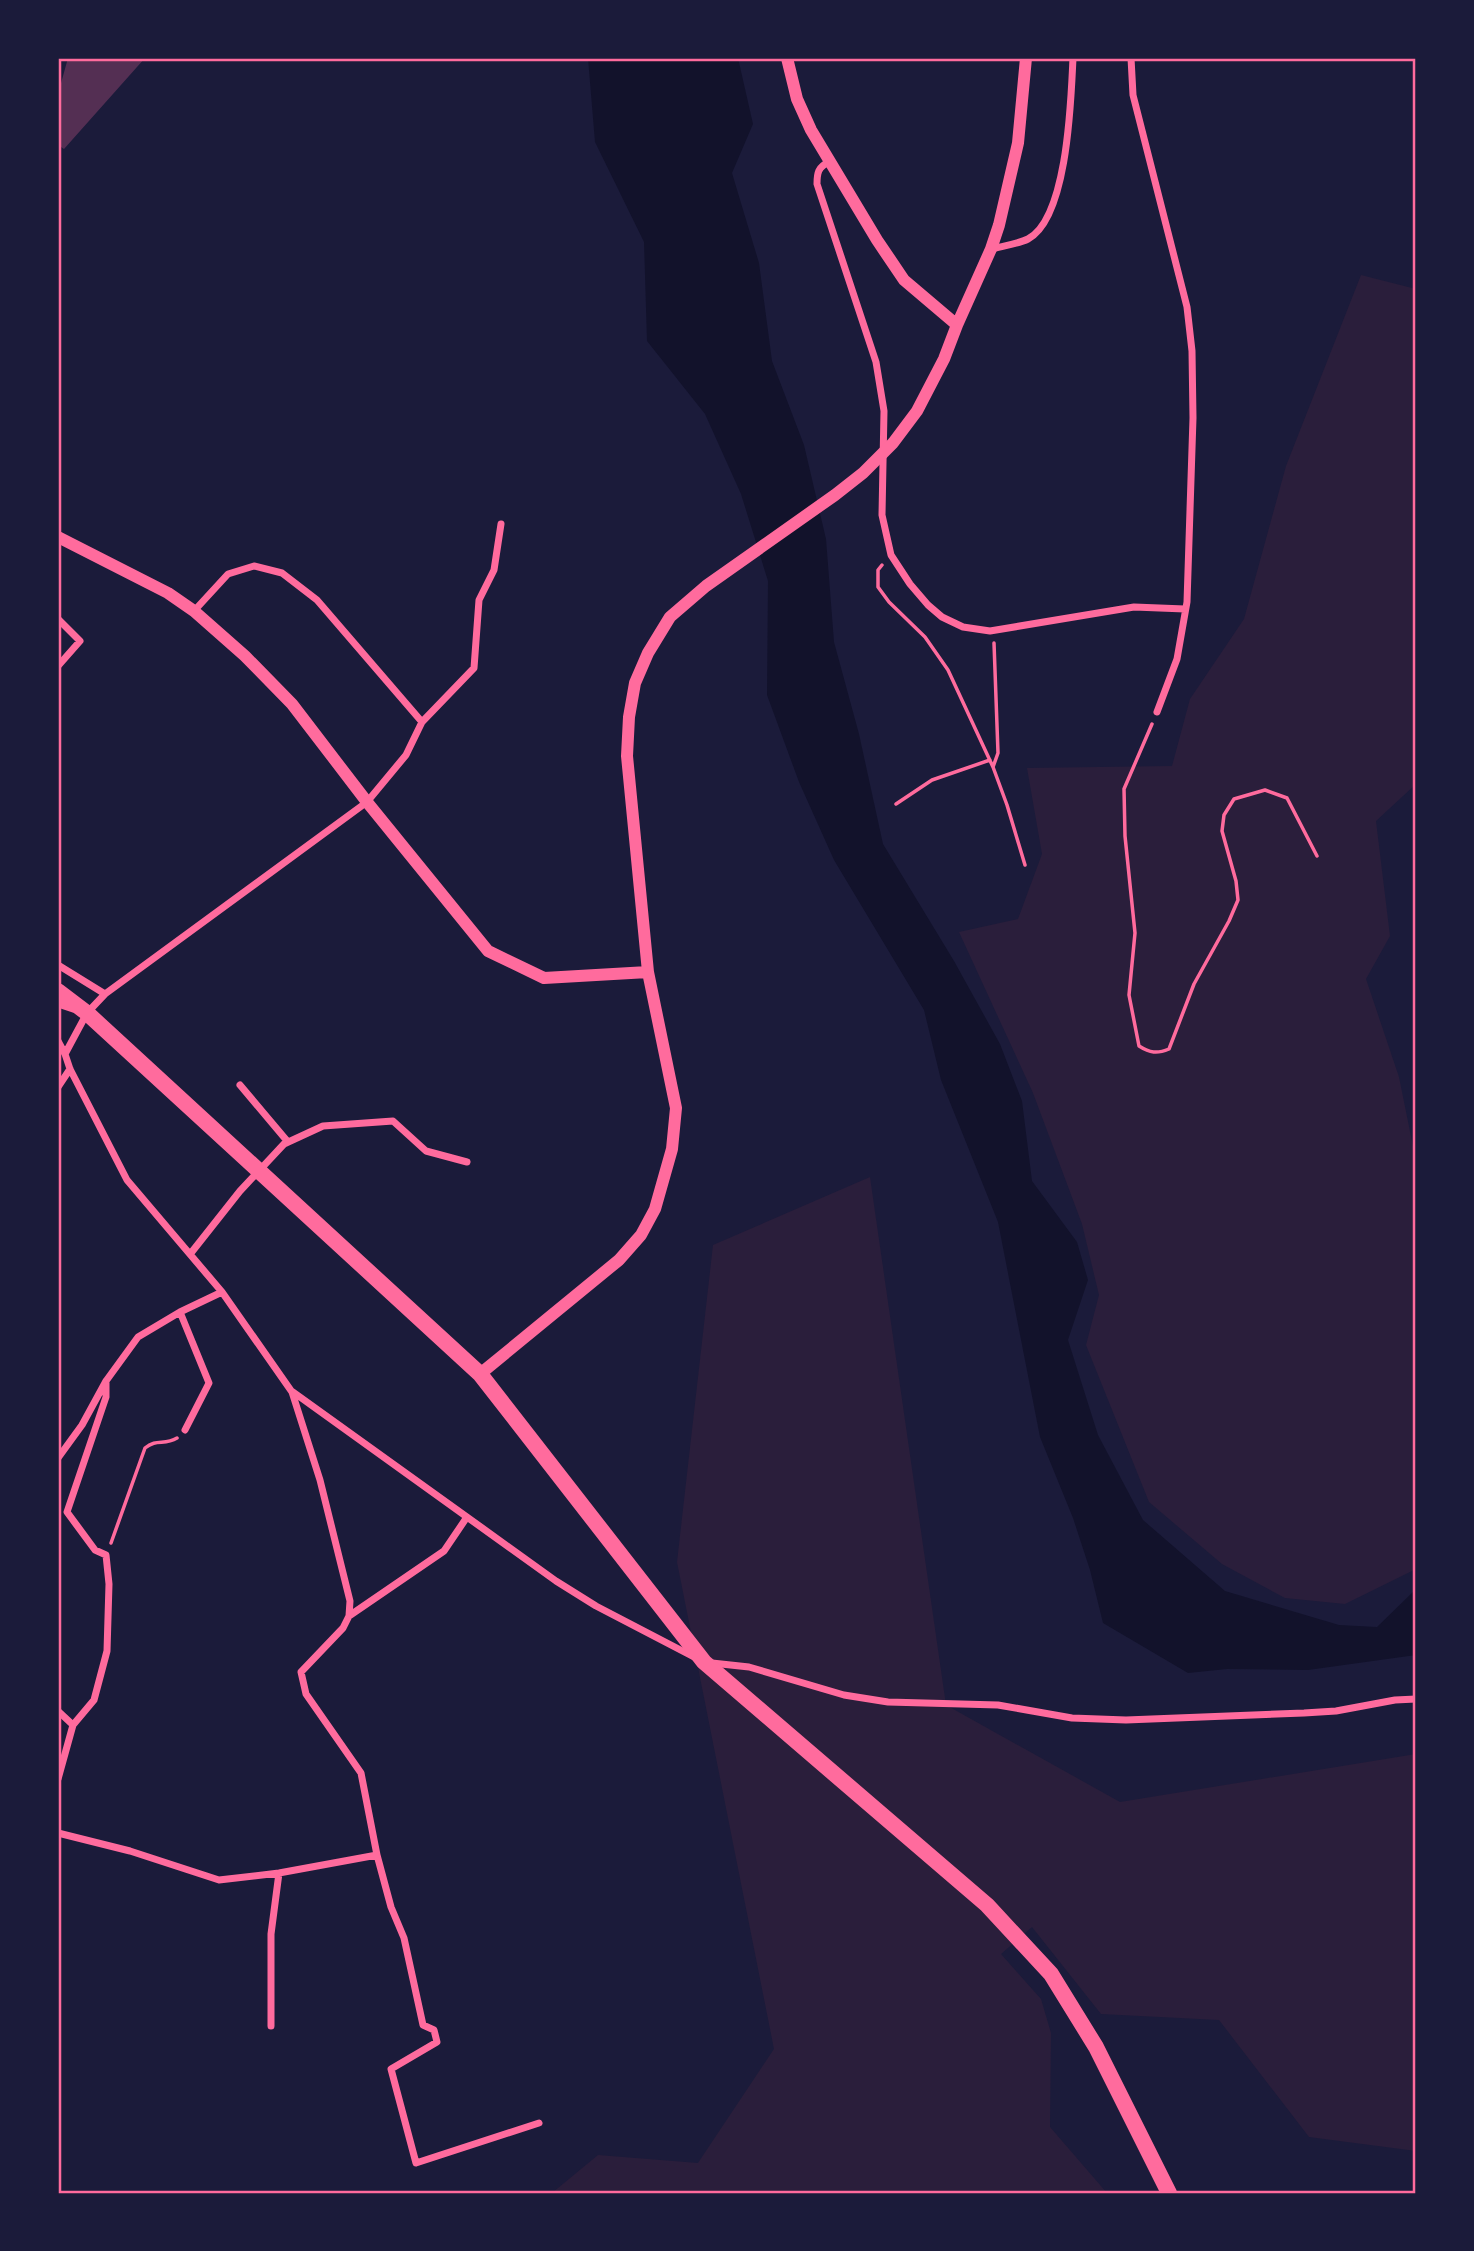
<svg xmlns="http://www.w3.org/2000/svg" width="1474" height="2251" font-family="'Titillium Web',sans-serif">
	<style>
		.green { fill: #2a1e3b }
		.water { fill: #12122b }
		.building { fill: #542f53 }
		.lines { fill: none; stroke-linecap: round; stroke-linejoin: round }
		.path { stroke: #ff6b9d; stroke-width: 3.5 }
		.minor { stroke: #ff6b9d; stroke-width: 7 }
		.tertiary { stroke: #ff6b9d; stroke-width: 12 }
		.primary { stroke: #ff6b9d; stroke-width: 16 }
		.neatline { fill: none; stroke: #ff6b9d; stroke-width: 2.5 }
	</style>
	<rect width="100%" height="100%" fill="#1b1b3a"/>
	<path class="green" d="M1361,275L1416,289V784L1376,821L1390,936L1366,979L1399,1077L1416,1161V1569L1345,1604L1285,1598L1222,1564L1149,1502L1086,1345L1099,1295L1082,1224L1033,1093L959,932L1018,919L1042,854L1027,768L1172,766L1190,699L1244,619L1286,466Z
		M870,1177L946,1705L1120,1802L1416,1754V2151L1309,2137L1219,2020L1101,2014L1032,1927L1001,1954L1041,1999L1051,2033L1050,2127L1107,2193H552L598,2155L698,2163L774,2049L677,1562L713,1245Z"/>
	<path class="water" d="M588,58H738L753,124L732,173L759,263L772,361L804,445L826,539L834,642L859,734L883,844L954,961L1000,1044L1022,1101L1032,1181L1077,1242L1088,1280L1068,1340L1098,1435L1143,1520L1225,1591L1339,1625L1377,1627L1416,1589V1655L1308,1670L1227,1669L1188,1673L1103,1623L1090,1570L1073,1518L1040,1437L998,1222L941,1080L924,1010L834,860L799,782L767,695L768,581L741,494L705,414L647,341L644,242L595,142Z"/>
	<path class="building" d="M68,58H145L64,149L58,145V116L60,105H58V94Z"/>
	<g class="lines">
		<path class="path" d="M882,565L878,570V587L889,602L925,637L948,670L993,767L1007,805L1025,865
			M1152,724L1124,789L1125,836L1135,933L1129,995L1139,1046C1150,1053 1157,1054 1169,1049L1194,984L1229,921L1238,900L1236,881L1222,831L1224,815L1234,799L1265,790L1287,798L1317,856
			M993,767L998,753L994,643
			M896,804L932,780L990,760
			M111,1543L145,1448C157,1438 164,1446 177,1438"/>
		<path class="minor" d="M1131,58L1133,95L1187,307L1192,351L1193,418L1187,602L1177,659L1157,712
			M829,162C818,167 817,173 817,184L876,362L884,411L882,515L891,555L910,584L928,605L942,617L963,627L990,631L1134,607L1185,609
			M991,249C1003,246 1018,244 1028,239C1068,218 1071,98 1073,58
			M501,524L494,570L479,600L474,668L422,722L406,755L367,802L105,994L87,1013L65,1054L70,1069L127,1180L222,1292L292,1392L320,1480L350,1601L349,1616L343,1628L301,1672L306,1694L361,1773L377,1855L391,1907L404,1938L423,2025L434,2030L437,2042L391,2069L416,2163L539,2123
			M194,611L228,574L254,566L282,573L317,600L422,722
			M58,619L80,641L58,666
			M58,965L105,994
			M58,1004L73,1009
			M58,1041L65,1054
			M240,1085L288,1142
			M58,1087L70,1069
			M191,1253L240,1191L284,1144L323,1126L393,1121L426,1151L467,1162
			M180,1312L209,1383L185,1430
			M293,1392L556,1581L596,1606L694,1657
			M58,1458L82,1425L106,1381L138,1337L180,1312L222,1292
			M349,1616L444,1551L467,1517
			M712,1663L749,1667L844,1695L888,1702L998,1705L1072,1718L1126,1720L1304,1713L1336,1711L1395,1700L1416,1699
			M58,1711L73,1725
			M58,1779L73,1725L94,1700L107,1651L109,1584L106,1555L95,1550L67,1512L106,1397V1381
			M58,1833L130,1851L219,1880L279,1873L377,1855
			M271,2026V1934L279,1873"/>
		<path class="tertiary" d="M787,58L797,99L811,130L877,240L904,280L957,325
			M58,537L168,593L194,611L245,656L292,704L367,802L488,951L544,978L648,972
			M480,1374L619,1260L641,1235L655,1209L672,1149L676,1108L648,972L627,756L629,717L635,683L648,653L670,617L706,586L835,495L863,473L893,443L917,411L944,359L957,325L991,249L999,225L1018,143L1026,58"/>
		<path class="primary" d="M58,991L87,1013L480,1374L704,1662L987,1905L1051,1974L1096,2047L1169,2193"/>
	</g>
	<rect width="1474" height="2251" fill="none" stroke="#1b1b3a" stroke-width="119"/>
	<rect x="60" y="60" width="1354" height="2132" class="neatline"/>
</svg>
